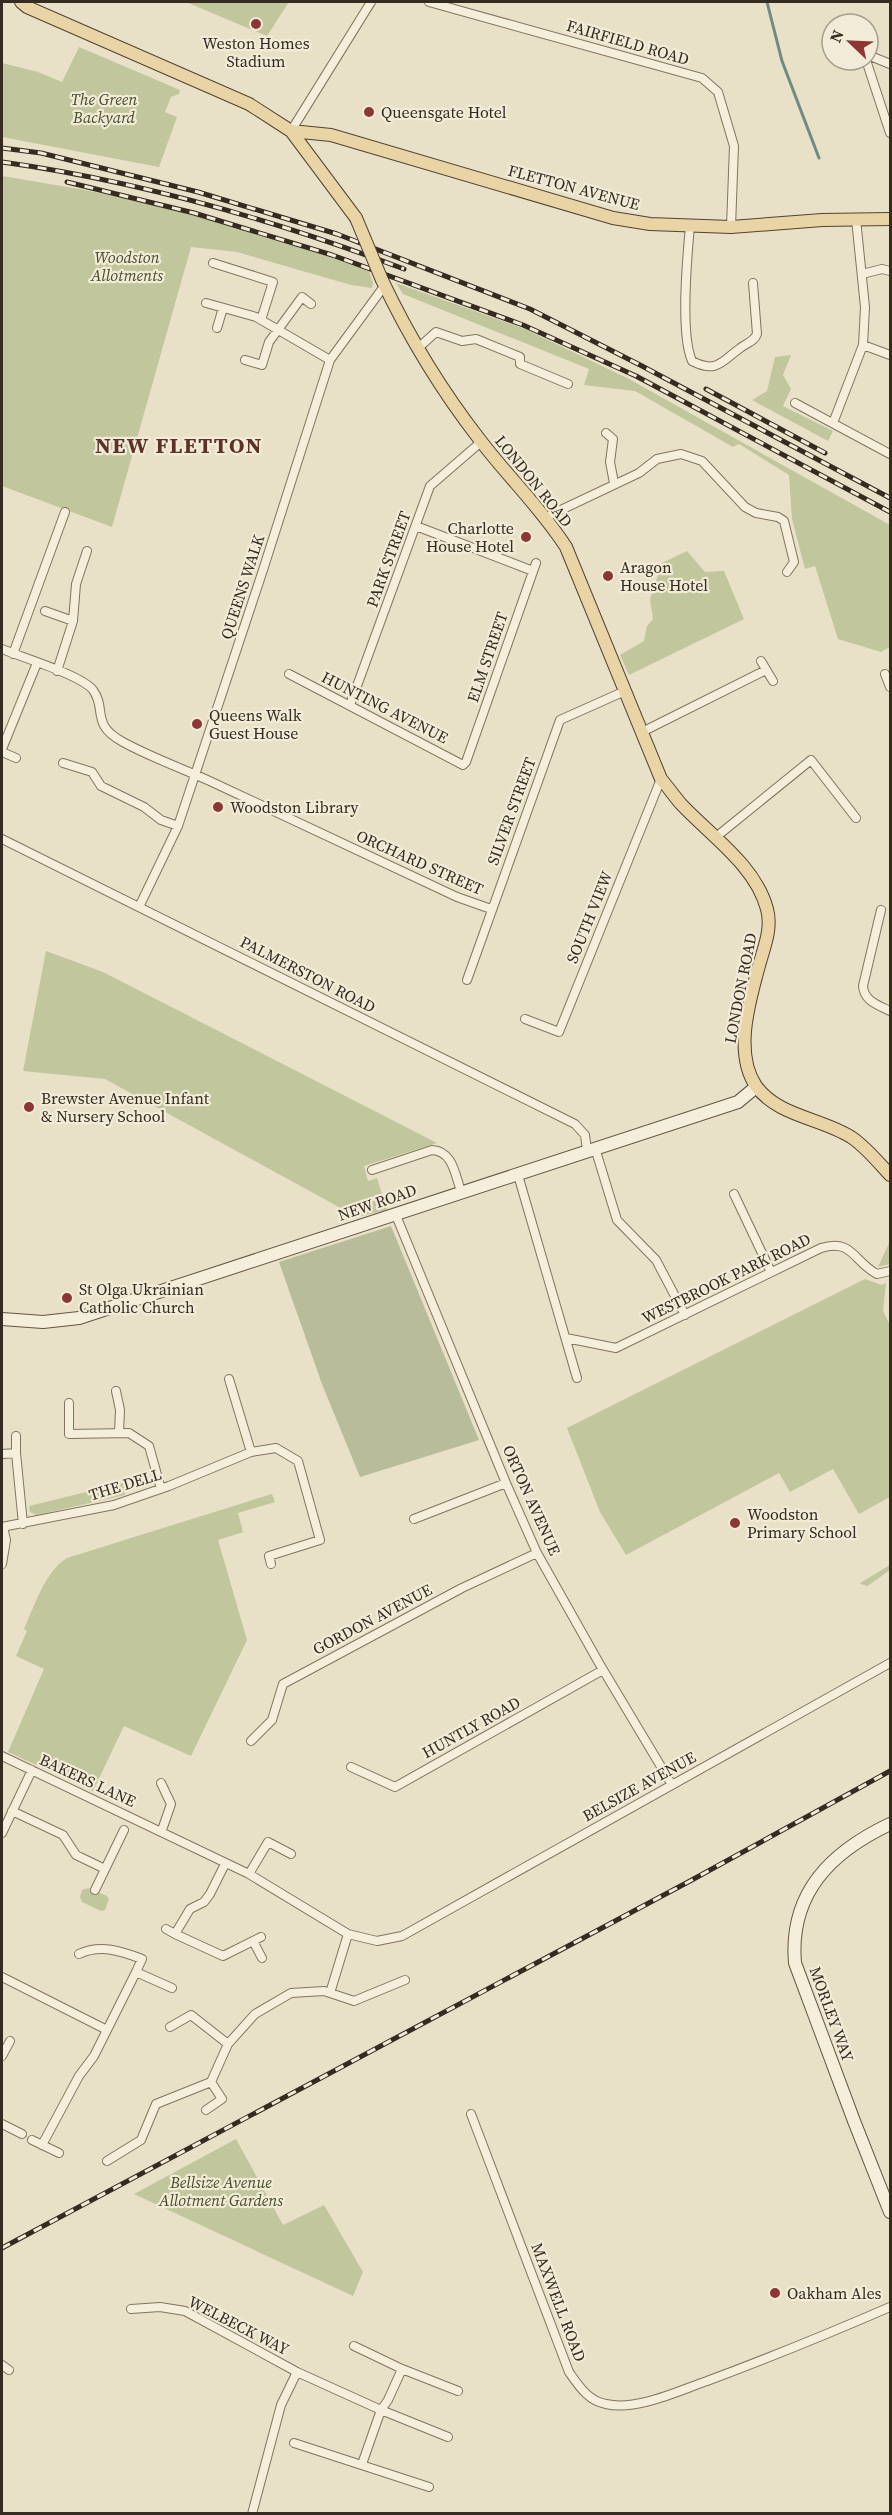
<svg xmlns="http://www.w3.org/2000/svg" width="892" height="2515" font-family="'Source Serif 4',serif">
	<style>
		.green { fill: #c1c69d }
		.cemetery { fill: #b8bc9b }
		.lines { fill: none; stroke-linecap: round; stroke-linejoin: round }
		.stream { stroke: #708b85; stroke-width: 3 }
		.street-casing { stroke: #83735f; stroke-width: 10 }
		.secondary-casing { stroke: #655542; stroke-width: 14 }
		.primary-casing { stroke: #524233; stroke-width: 14 }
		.street { stroke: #f5eedb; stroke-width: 8 }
		.secondary { stroke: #f5eedb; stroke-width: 12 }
		.primary { stroke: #e8d4a5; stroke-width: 12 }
		.rail-casing { stroke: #362b21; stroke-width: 5 }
		.rail { stroke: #f2ebd7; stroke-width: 3; stroke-dasharray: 9; stroke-linecap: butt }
		.primary-bridge-casing { stroke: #524233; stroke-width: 14; stroke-linecap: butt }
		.primary-bridge { stroke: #e8d4a5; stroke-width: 12 }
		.poi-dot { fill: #8c3736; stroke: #f2ebd7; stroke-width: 2 }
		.labels { text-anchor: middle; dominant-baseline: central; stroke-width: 4.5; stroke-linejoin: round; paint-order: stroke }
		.street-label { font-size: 16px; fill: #362b21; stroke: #f2ebd7 }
		.poi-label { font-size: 16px; fill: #362b21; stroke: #f2ebd7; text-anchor: start }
		.park-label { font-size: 16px; font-style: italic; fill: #45502a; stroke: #f2ebd7 }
		.district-label { font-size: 22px; font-weight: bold; letter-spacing: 1.5px; fill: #5d3225; stroke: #f2ebd7 }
	</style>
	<rect width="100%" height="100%" fill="#e9e0c8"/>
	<path class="green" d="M186,2H289L267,36Z
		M79,47L180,90L179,94L171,97L165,112L177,117L159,167L2,137V63L38,72L62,82Z
		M2,176C36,182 71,187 105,194C194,213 283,240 369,271L373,283L372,288L351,285L237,252L191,247L112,527L2,486Z
		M396,283L525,329L629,379L890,525V647L881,652L838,639L815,566L805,569L792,519L789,475L739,444L733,447L635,391L584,385L589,369L403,294Z
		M791,355L783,375L791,389L783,406L833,431L828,441L752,400L767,391L775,357Z
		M687,551L705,572L724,571L744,619L629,675L620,655L644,641L647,626L653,619L650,599L662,563Z
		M46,951L103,972L437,1143L364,1166L368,1181L377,1178L387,1210L357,1217L105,1079L23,1071Z
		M890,1241V1264L878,1267Z
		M865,1279L882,1285L886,1283L883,1311L890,1325V1497L859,1514L833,1469L790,1492L779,1473L626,1555L600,1512L567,1428Z
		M123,1483L125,1495L37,1515L30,1512L29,1506Z
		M272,1494L275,1502L238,1513L243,1532L218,1540L247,1640L191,1756L124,1726L93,1791L8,1752L44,1669L16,1656L27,1631L24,1629C35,1605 44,1573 67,1558Z
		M890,1565V1570C882,1575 876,1581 867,1586L861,1584L860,1583Z
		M88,1888L107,1896L109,1899L105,1910L101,1911L82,1902L80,1897L82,1890Z
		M236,2139L283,2225L324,2205L363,2272L353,2296L134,2194Z"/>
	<path class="cemetery" d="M391,1226L479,1440L360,1477L322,1384L279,1262Z"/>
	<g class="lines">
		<path class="stream" d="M767,2L782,61L819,158"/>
		<g class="street-casing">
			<path id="street" d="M429,2L702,78L718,92L734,146L731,227
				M868,55L890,64
				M866,60L890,133
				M291,131L371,2
				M690,226C687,258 680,334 692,361C717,374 722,361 739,349C746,343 754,342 757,334L753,283
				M213,263L273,282L261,320
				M862,274L882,269L890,271
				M206,303L256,317L330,360
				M217,328L223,308
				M863,345L890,355
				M417,349L436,332L462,341L476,339L520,357V364L568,384
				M245,360L262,365L269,342L302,297L311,304
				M795,403L890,454
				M833,423L863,345L865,307L856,219
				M606,433L613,439L610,462L614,483
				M546,517L639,473L657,459L681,454L702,461L745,507L756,513L778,517L784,521L794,562L787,572
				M416,526L533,571
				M45,611L73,621
				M2,649C21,657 81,675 93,690C107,709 90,724 123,742C152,758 184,769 214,783C295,821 376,859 457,897L491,909
				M13,654L65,512
				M761,661L773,681
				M57,671L73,621L76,584L87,551
				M289,674L463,765L466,762L536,563
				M885,674L890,687
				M350,705L430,486L481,442
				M642,732L766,670
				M2,749L37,663
				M2,752L16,758
				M63,763L92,772L101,786L144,807L161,820L178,826
				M716,837L811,760L856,818
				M2,839L575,1124L585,1135L587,1150
				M139,907L178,826L263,570L330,360L385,285
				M881,910L863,986C864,1001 878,1005 890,1011
				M467,980L560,720L625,691
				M525,1019L559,1032L661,779
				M595,1148L617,1220L656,1260L685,1315
				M372,1170L432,1150C453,1151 455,1175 461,1191
				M518,1175L577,1378
				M734,1194L771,1272
				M395,1213L506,1483L537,1553L599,1663L672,1785
				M566,1338L616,1348L821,1248C852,1238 854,1262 877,1274L890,1271
				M229,1379L251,1452
				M116,1391L120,1410L119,1433
				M69,1403V1434L129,1433L149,1446L161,1489
				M16,1436V1453
				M2,1454L16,1453L23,1524
				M414,1519L506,1483
				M2,1527L114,1505L169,1486L251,1452L276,1448L298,1461L320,1540L269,1556L271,1564
				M2,1564L6,1540L3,1527
				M251,1741L272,1720L283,1684L462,1588L537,1553
				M2,1756L249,1874L348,1934L377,1941L402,1936L890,1663
				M351,1767L395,1787L603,1670
				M161,1783L171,1804L162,1830
				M12,1811L63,1835L76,1855L105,1869
				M2,1833L32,1770
				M225,1864L210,1894L204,1902L190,1909L175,1934L223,1956L261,1937
				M249,1874L268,1842L291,1854
				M95,1890L124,1830
				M166,1929L175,1934
				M253,1941L262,1958
				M79,1954C101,1944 121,1951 142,1959L136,1972
				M2,1977L107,2030L94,2056L79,2076L42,2145
				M330,1993L348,1934
				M170,2027L191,2015L228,2044
				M107,2030L136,1972L172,1988
				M2,2056L10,2041
				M206,2110L222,2099L211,2082
				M471,2114L569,2372C579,2386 588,2401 606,2404C637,2411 678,2391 707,2381C769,2358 830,2333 890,2307
				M2,2124L22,2134
				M32,2140L59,2153
				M107,2161L141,2140L156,2104L211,2082L228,2044L255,2014L291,1993L324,1991L354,2001L405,1980
				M131,2309L160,2307L185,2311L297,2372L381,2410L448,2437
				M354,2346L402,2369L458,2391
				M2,2365L9,2370
				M294,2443L429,2487
				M362,2464L381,2410L388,2400L402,2369
				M252,2514L281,2405L297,2372"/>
		</g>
		<g class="secondary-casing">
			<path id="secondary" d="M2,1319L43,1322L79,1318L738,1102L756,1087
				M890,1824C831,1852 789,1893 795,1963L854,2121L890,2212"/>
		</g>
		<g class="primary-casing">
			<path id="primary" d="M21,2L27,7L249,104L291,131L356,218
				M291,131L331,135L613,218L650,224L731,227L822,220L890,219
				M382,280C409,337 441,390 480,440C508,477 541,508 566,547L661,779C668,787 674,796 681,804C710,835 756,866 767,909C772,927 765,945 760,962C750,999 733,1052 756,1086C777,1116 821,1118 851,1137C866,1147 878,1162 890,1175"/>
		</g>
		<use href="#street" class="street"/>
		<use href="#secondary" class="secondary"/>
		<use href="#primary" class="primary"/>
		<g class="rail-casing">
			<path id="rail" d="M2,148L41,153L198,192L337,234L530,309L642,366L890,498
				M2,162C139,181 274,220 404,269
				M67,182L194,213L332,255L523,325L636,376L890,512
				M706,389L825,453
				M2,2248L690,1881L890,1771"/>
		</g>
		<use href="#rail" class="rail"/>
		<g class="primary-bridge-casing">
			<path id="primary-bridge" d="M356,218L382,280"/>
		</g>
		<use href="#primary-bridge" class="primary-bridge"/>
	</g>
	<g class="poi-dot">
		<circle cx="256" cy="24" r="6"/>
		<circle cx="369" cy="112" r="6"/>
		<circle cx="526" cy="537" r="6"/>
		<circle cx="608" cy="576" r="6"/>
		<circle cx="197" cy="724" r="6"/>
		<circle cx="218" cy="807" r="6"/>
		<circle cx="29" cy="1107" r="6"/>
		<circle cx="67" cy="1298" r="6"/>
		<circle cx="735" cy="1523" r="6"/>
		<circle cx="775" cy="2293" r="6"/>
	</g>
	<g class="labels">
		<g class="street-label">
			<text transform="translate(628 42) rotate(16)">FAIRFIELD ROAD</text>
			<text transform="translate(574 187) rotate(15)">FLETTON AVENUE</text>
			<text transform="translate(534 481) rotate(51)">LONDON ROAD</text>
			<text transform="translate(388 559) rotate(-70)">PARK STREET</text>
			<text transform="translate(242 587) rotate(-72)">QUEENS WALK</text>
			<text transform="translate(487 657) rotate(-71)">ELM STREET</text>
			<text transform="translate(385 707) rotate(27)">HUNTING AVENUE</text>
			<text transform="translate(511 811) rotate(-70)">SILVER STREET</text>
			<text transform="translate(420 862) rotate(24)">ORCHARD STREET</text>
			<text transform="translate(589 917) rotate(-68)">SOUTH VIEW</text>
			<text transform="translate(308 974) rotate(27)">PALMERSTON ROAD</text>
			<text transform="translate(740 988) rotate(-79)">LONDON ROAD</text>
			<text transform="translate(377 1202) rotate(-19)">NEW ROAD</text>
			<text transform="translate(726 1278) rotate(-26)">WESTBROOK PARK ROAD</text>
			<text transform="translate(125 1484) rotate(-17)">THE DELL</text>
			<text transform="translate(532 1500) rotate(66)">ORTON AVENUE</text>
			<text transform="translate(372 1619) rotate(-28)">GORDON AVENUE</text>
			<text transform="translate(471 1727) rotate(-29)">HUNTLY ROAD</text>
			<text transform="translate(88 1780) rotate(25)">BAKERS LANE</text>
			<text transform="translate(639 1786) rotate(-29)">BELSIZE AVENUE</text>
			<text transform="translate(832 2014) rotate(70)">MORLEY WAY</text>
			<text transform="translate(559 2302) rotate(69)">MAXWELL ROAD</text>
			<text transform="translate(239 2325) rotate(27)">WELBECK WAY</text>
		</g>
		<g class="poi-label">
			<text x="256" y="43" text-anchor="middle">Weston Homes<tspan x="256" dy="18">Stadium</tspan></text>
			<text x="381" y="112">Queensgate Hotel</text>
			<text x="514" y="528" text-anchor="end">Charlotte<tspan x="514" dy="18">House Hotel</tspan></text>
			<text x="620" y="567">Aragon<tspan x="620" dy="18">House Hotel</tspan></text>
			<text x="209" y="715">Queens Walk<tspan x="209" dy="18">Guest House</tspan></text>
			<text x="230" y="807">Woodston Library</text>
			<text x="41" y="1098">Brewster Avenue Infant<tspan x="41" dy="18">&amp; Nursery School</tspan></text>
			<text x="79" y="1289">St Olga Ukrainian<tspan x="79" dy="18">Catholic Church</tspan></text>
			<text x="747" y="1514">Woodston<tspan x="747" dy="18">Primary School</tspan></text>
			<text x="787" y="2293">Oakham Ales</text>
		</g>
		<g class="park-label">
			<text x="104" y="99">The Green<tspan x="104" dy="18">Backyard</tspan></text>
			<text x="127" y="257">Woodston<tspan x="127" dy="18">Allotments</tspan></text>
			<text x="221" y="2182">Bellsize Avenue<tspan x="221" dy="18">Allotment Gardens</tspan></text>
		</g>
		<g class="district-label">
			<text x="179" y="445">NEW FLETTON</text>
		</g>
	</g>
	<rect width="892" height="2515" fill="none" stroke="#362b21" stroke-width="6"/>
	<g transform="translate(850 42) rotate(293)"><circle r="28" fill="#f2ebd7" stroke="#a79e8e" stroke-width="1.5"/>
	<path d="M0-4.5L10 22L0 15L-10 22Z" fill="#8c3736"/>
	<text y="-9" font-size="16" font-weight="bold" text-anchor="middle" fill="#362b21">N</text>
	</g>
</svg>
